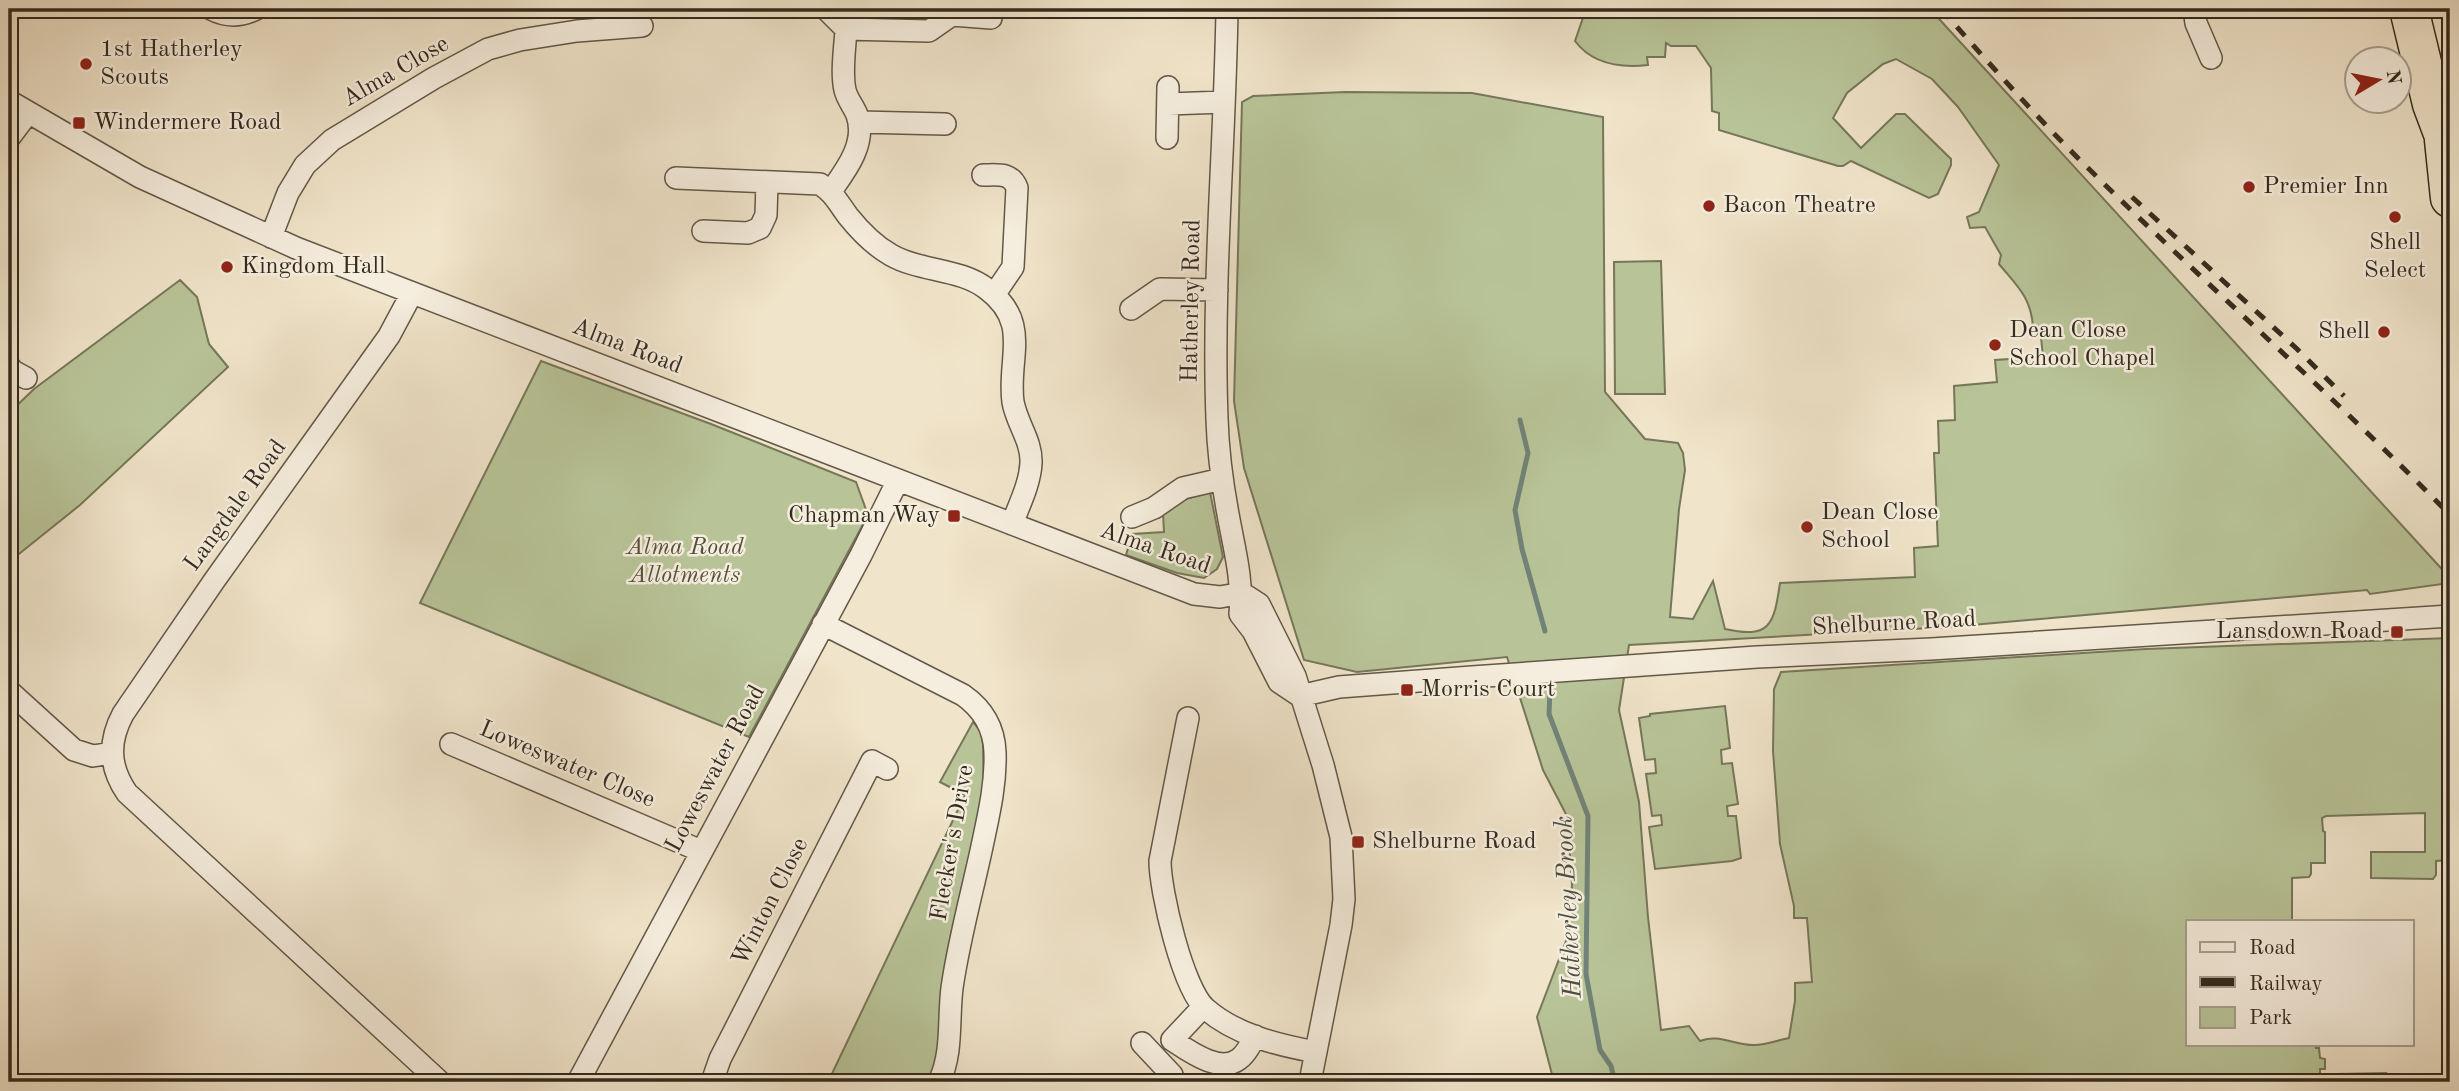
<svg xmlns="http://www.w3.org/2000/svg" width="2459" height="1091" font-family="'Old Standard TT',serif">
	<style>
		.green { fill: #b8c498; stroke: #76775a; stroke-width: 2 }
		.lines { fill: none; stroke-linecap: round; stroke-linejoin: round }
		.stream { stroke: #718378; stroke-width: 5 }
		.street-casing { stroke: #635848; stroke-width: 24 }
		.highway-casing { stroke: #342a1d; stroke-width: 41 }
		.street { stroke: #f5eddd; stroke-width: 21 }
		.highway { stroke: #f0e4ca; stroke-width: 38 }
		.rail { stroke: #342a1d; stroke-width: 5; stroke-dasharray: 12 12; stroke-linecap: butt }
		.poi-dot { fill: #8f2418; stroke: #f5eddd; stroke-width: 2.5 }
		.labels { text-anchor: middle; dominant-baseline: central; stroke-width: 5; stroke-linejoin: round; paint-order: stroke }
		.poi-label { font-size: 24px; fill: #342a1d; stroke: #f5eddd; text-anchor: start }
		.street-label { font-size: 24px; fill: #342a1d; stroke: #f5eddd }
		.park-label { font-size: 24px; font-style: italic; fill: #55503c; stroke: #f5eddd }
		.water-label { font-size: 26px; font-style: italic; fill: #4e4f43; stroke: #f5eddd }
	</style>
	<rect width="100%" height="100%" fill="#f0e4ca"/>
	<filter id="stains"><feTurbulence type="fractalNoise" baseFrequency=".00286" numOctaves="4"/><feColorMatrix values="0 0 0 0 .2 0 0 0 0 .09 0 0 0 0 .02 0 0 0 .5 -.17"/></filter>
	<radialGradient id="worn" r=".72"><stop offset=".6" stop-color="#630" stop-opacity="0"/><stop offset="1" stop-color="#630" stop-opacity=".3"/></radialGradient>
	<path class="green" d="M1586,9H1930L2450,578V583L2370,594L2367,590L1949,627L1629,645L1619,710L1639,802L1648,917L1661,1030L1689,1026L1700,1041C1717,1033 1737,1046 1755,1045C1766,1045 1778,1040 1789,1038L1795,1001V983L1812,982L1807,918H1794V906L1780,844L1773,751L1774,689L1781,672L2146,649L2450,638V860L2436,861V875L2433,879L2371,878V852H2425V813L2326,816L2322,818L2323,831L2325,832V863H2311V874L2309,877L2292,878V921H2188V1044H2315L2316,1048H2319L2320,1058L2325,1059V1069H2320V1080L2336,1081L2337,1074L2386,1073L2385,1077H2382V1082H1554L1537,1017L1569,933L1572,885L1567,816L1543,770L1507,657L1357,672L1304,660L1244,468L1234,401L1242,102L1253,96L1345,92L1472,93L1603,117L1605,392L1645,439L1678,443L1683,453L1685,470L1679,509L1670,617L1693,619L1713,581L1725,629C1770,639 1774,625 1780,583L1915,577L1914,548L1938,546L1934,453H1939L1938,421L1955,420L1954,386L1997,382L1995,360L2043,357L2040,327H2033C2031,297 2017,286 1999,264L2001,255L1985,227L1970,228L1967,217L1979,212L1999,165L1958,107L1932,79L1896,59L1883,64L1847,93L1833,118L1861,148L1896,114H1905L1951,159V165L1938,194L1929,198L1851,161L1843,166H1838L1719,130V113L1712,111L1711,68L1696,46H1671L1666,43L1665,57H1647L1648,65C1621,68 1592,64 1575,41Z
		M1661,261L1665,394H1615L1614,262Z
		M180,280L197,297L209,344L228,367L80,505L9,562V413L34,389Z
		M541,361L711,424L856,482L868,515L749,737L420,603Z
		M1210,492L1223,557L1217,569L1204,578L1177,573L1126,555L1132,534L1164,532L1163,513L1175,502Z
		M1725,706L1730,748L1721,750L1722,764L1732,763L1738,804L1727,806L1728,816H1736L1741,858L1732,861L1655,869L1649,827L1662,825L1661,815L1652,816L1646,774L1656,773L1655,759L1645,760L1639,718L1650,716V714Z
		M973,722L981,732L983,744L984,800L943,1049L927,1082H828L965,795L940,782Z"/>
	<g class="lines">
		<path class="stream" d="M1520,420L1528,453L1515,510L1522,549L1545,631
			M1550,690L1549,714L1588,816L1586,974L1600,1050L1611,1066L1615,1082"/>
		<g class="street-casing">
			<path id="street" d="M211,9C226,17 240,17 256,9
				M826,9L846,29C845,48 841,72 845,90C847,99 854,107 857,115C867,143 846,170 831,191
				M1227,9C1225,145 1212,282 1217,419C1218,451 1222,482 1228,514C1234,548 1243,579 1240,614L1253,631L1279,682L1300,696
				M2194,9L2196,23L2211,58
				M846,29L929,31L952,15L991,18
				M9,101L140,177L296,248L1194,594L1220,597L1242,593
				M1168,104L1224,102
				M859,122L945,124
				M9,138L28,113
				M1167,138L1168,87
				M983,175C998,175 1011,172 1017,188L1013,267L994,295
				M676,178L820,184C833,192 839,204 848,216C860,231 875,246 891,255C921,272 960,268 987,289C1032,323 1007,359 1013,402C1017,424 1032,441 1031,463C1030,484 1019,505 1012,524
				M703,231L748,233L760,228L766,215L767,182
				M271,237L288,193L305,165L332,140L434,78L488,49L520,40L577,31L642,26
				M412,293L389,336L214,581L123,714C108,742 109,767 127,793L440,1082
				M1131,309L1160,289L1217,290
				M9,366L13,371L26,378
				M1132,517L1154,508L1183,488L1222,479
				M1242,593L1259,604L1295,676L1323,765L1341,837L1344,899L1341,925L1310,1082
				M823,624L963,695C983,709 994,727 995,752C996,781 990,809 984,837C974,886 959,938 952,988C948,1020 953,1053 939,1082
				M9,691L74,750L93,756L112,753
				M1300,696L1339,687L1472,677L1757,657L1931,649L2450,616
				M1188,718L1160,861C1160,891 1183,990 1206,1009C1236,1035 1278,1045 1316,1052
				M451,744L701,851
				M1203,1007L1172,1040C1189,1051 1220,1074 1239,1059C1246,1054 1251,1044 1255,1036
				M1142,1043L1172,1075
				M9,1081L10,1082
				M578,1082L861,555L898,480
				M712,1082L720,1059L872,761L887,769"/>
		</g>
		<g class="highway-casing">
			<path id="highway" d="M2409,9L2432,104L2450,152
				M2444,140L2450,198"/>
		</g>
		<use href="#street" class="street"/>
		<use href="#highway" class="highway"/>
		<path class="rail" d="M1941,9C1989,63 2037,118 2089,169C2207,286 2334,396 2450,515
			M2132,197L2296,348L2344,396"/>
	</g>
	<g class="poi-dot">
		<circle cx="86" cy="64" r="7"/>
		<rect x="72" y="116" width="14" height="14" rx="3.5"/>
		<circle cx="2249" cy="187" r="7"/>
		<circle cx="1709" cy="206" r="7"/>
		<circle cx="2395" cy="217" r="7"/>
		<circle cx="227" cy="267" r="7"/>
		<circle cx="2384" cy="332" r="7"/>
		<circle cx="1995" cy="345" r="7"/>
		<rect x="947" y="509" width="14" height="14" rx="3.5"/>
		<circle cx="1807" cy="527" r="7"/>
		<rect x="2390" y="625" width="14" height="14" rx="3.5"/>
		<rect x="1400" y="683" width="14" height="14" rx="3.5"/>
		<rect x="1351" y="835" width="14" height="14" rx="3.5"/>
	</g>
	<g class="labels">
		<g class="poi-label">
			<text x="100" y="50">1st Hatherley<tspan x="100" dy="28">Scouts</tspan></text>
			<text x="93" y="123">Windermere Road</text>
			<text x="2263" y="187">Premier Inn</text>
			<text x="1723" y="206">Bacon Theatre</text>
			<text x="2395" y="243" text-anchor="middle">Shell<tspan x="2395" dy="28">Select</tspan></text>
			<text x="241" y="267">Kingdom Hall</text>
			<text x="2009" y="331">Dean Close<tspan x="2009" dy="28">School Chapel</tspan></text>
			<text x="2370" y="332" text-anchor="end">Shell</text>
			<text x="1821" y="513">Dean Close<tspan x="1821" dy="28">School</tspan></text>
			<text x="940" y="516" text-anchor="end">Chapman Way</text>
			<text x="2383" y="632" text-anchor="end">Lansdown Road</text>
			<text x="1421" y="690">Morris Court</text>
			<text x="1372" y="842">Shelburne Road</text>
		</g>
		<g class="street-label">
			<text transform="translate(396 72) rotate(-30)">Alma Close</text>
			<text transform="translate(1192 301) rotate(-89)">Hatherley Road</text>
			<text transform="translate(627 347) rotate(21)">Alma Road</text>
			<text transform="translate(236 506) rotate(-54)">Langdale Road</text>
			<text transform="translate(1155 549) rotate(19)">Alma Road</text>
			<text transform="translate(1894 624) rotate(-3)">Shelburne Road</text>
			<text transform="translate(567 765) rotate(23)">Loweswater Close</text>
			<text transform="translate(716 769) rotate(-62)">Loweswater Road</text>
			<text transform="translate(953 843) rotate(-80)">Flecker's Drive</text>
			<text transform="translate(771 902) rotate(-63)">Winton Close</text>
		</g>
		<g class="park-label">
			<text x="685" y="548">Alma Road<tspan x="685" dy="28">Allotments</tspan></text>
		</g>
		<g class="water-label">
			<text transform="translate(1569 907) rotate(-93)">Hatherley Brook</text>
		</g>
	</g>
	<rect width="2459" height="1091" fill="none" stroke="#f0e4ca" stroke-width="35"/>
	<rect x="10" y="10" width="2438" height="1070" fill="none" stroke="#342a1d" stroke-width="3.5"/>
	<rect x="18" y="18" width="2424" height="1056" fill="none" stroke="#342a1d" stroke-width="2"/>
	<rect x="2186" y="920" width="228" height="126" fill="#f5eddd" stroke="#a89f90" stroke-width="2"/>
	<rect x="2200" y="942" width="35" height="10" fill="#f5eddd" stroke="#a89f90" stroke-width="2"/>
	<text x="2249" y="954" font-size="21" fill="#342a1d">Road</text>
	<rect x="2200" y="977" width="35" height="10" fill="#342a1d" stroke="#a89f90" stroke-width="2"/>
	<text x="2249" y="990" font-size="21" fill="#342a1d">Railway</text>
	<rect x="2200" y="1007" width="35" height="21" fill="#b8c498" stroke="#a89f90" stroke-width="2"/>
	<text x="2249" y="1024" font-size="21" fill="#342a1d">Park</text>
	<g transform="translate(2378 80) rotate(80)"><circle r="33" fill="#f5eddd" stroke="#a89f90" stroke-width="2"/>
	<path d="M0-5L12 26L0 18L-12 26Z" fill="#8f2418"/>
	<text y="-10" font-size="19" font-weight="bold" text-anchor="middle" fill="#342a1d">N</text>
	</g>
	<rect width="100%" height="100%" filter="url(#stains)"/>
	<rect width="100%" height="100%" fill="url(#worn)"/>
</svg>
